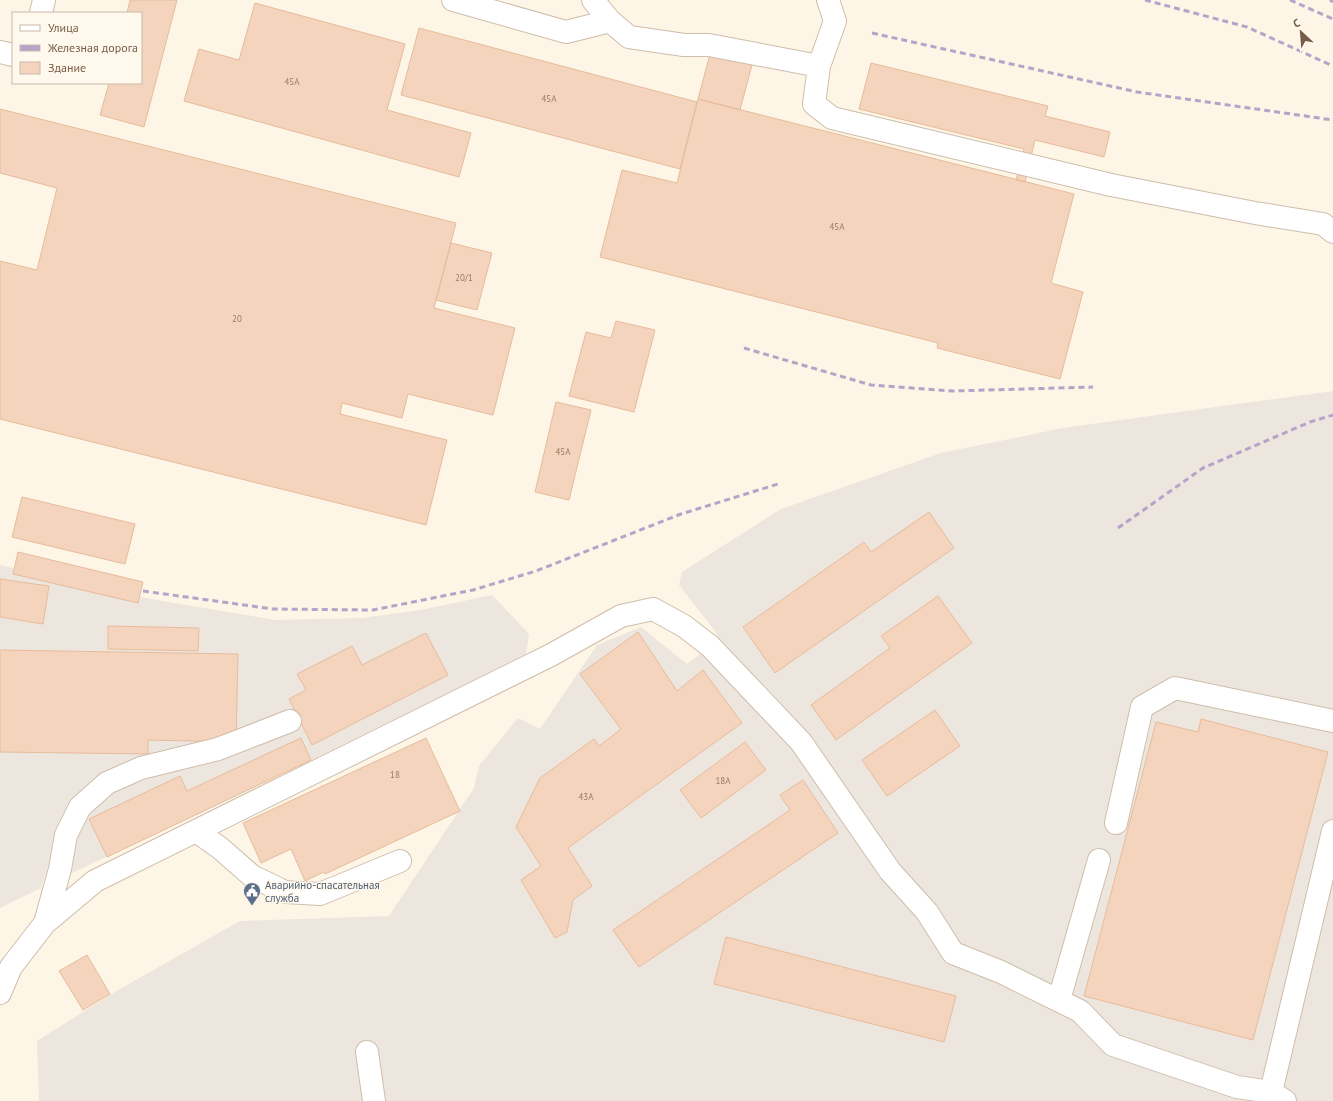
<svg xmlns="http://www.w3.org/2000/svg" width="1333" height="1101" font-family="'PT Sans',sans-serif">
	<style>
		.industrial { fill: #ede6df }
		.building { fill: #f4d4bc; stroke: #e7bb9b }
		.lines { fill: none; stroke-linecap: round; stroke-linejoin: round }
		.minor-casing { stroke: #cfbdab; stroke-width: 24 }
		.minor { stroke: #fff; stroke-width: 22 }
		.rail { stroke: #b8a3c8; stroke-width: 3; stroke-dasharray: 6 4; stroke-linecap: butt }
		.labels { text-anchor: middle; dominant-baseline: central; stroke-width: 3; stroke-linejoin: round; paint-order: stroke }
		.number-label { font-size: 9px; fill: #967a66 }
		.service-label { font-size: 11px; fill: #4e5e75; stroke: #fff8ec; text-anchor: start }
	</style>
	<rect width="100%" height="100%" fill="#fdf5e5"/>
	<path class="industrial" d="M1333,391V1101H39L37,1041L113,993L240,921L389,916L474,788L479,766L518,718L540,729L597,645L641,627L687,664L719,639L715,631L679,585L682,572L781,509L941,453L1063,428Z
		M0,565L139,597L275,620L362,618L421,610L492,595L529,634L526,654L311,760L72,873L48,866L41,888L0,908Z"/>
	<path class="building" d="M130,0H177L144,127L100,115L109,83H141V13H127Z
		M255,3L405,44L387,110L471,133L459,177L184,101L199,49L239,60Z
		M419,28L697,102L680,169L401,95Z
		M710,54L752,65L740,110L698,99Z
		M871,63L1048,106L1045,116L1110,132L1104,157L1035,140L1025,182L1016,180L1024,149L859,109Z
		M698,99L1074,194L1051,283L1083,292L1060,379L937,348L938,343L600,257L622,170L677,183Z
		M0,109L456,223L434,308L515,328L493,415L408,394L402,418L342,403L340,414L447,440L426,525L0,419V261L37,270L57,188L0,173Z
		M451,243L492,253L477,310L436,300Z
		M616,321L655,330L634,412L569,396L586,332L611,338Z
		M556,402L591,410L569,500L535,492Z
		M22,497L135,524L125,564L12,537Z
		M929,512L954,548L775,673L743,627L864,542L871,552Z
		M18,552L143,582L138,603L13,574Z
		M0,579L49,586L43,624L0,617Z
		M938,596L972,643L836,740L811,705L890,648L881,636Z
		M108,626L199,628L198,651L108,649Z
		M638,632L677,691L703,670L742,723L568,848L592,886L573,900L567,932L555,938L521,880L541,866L516,827L540,778L594,739L599,746L621,729L580,674Z
		M426,633L448,675L312,745L289,699L306,690L297,674L352,646L362,665Z
		M0,650L238,654L236,742L148,740V754L0,752Z
		M935,710L960,746L887,796L862,760Z
		M1201,719L1328,752L1253,1040L1084,996L1156,722L1198,732Z
		M301,738L311,760L107,857L89,819L180,776L187,791Z
		M426,738L460,811L325,874L324,872L305,881L291,849L261,863L243,823Z
		M745,742L766,770L701,818L680,790Z
		M803,780L838,833L639,967L613,930L790,810L780,795Z
		M726,937L956,996L944,1042L714,984Z
		M87,955L110,994L83,1010L59,971Z"/>
	<g class="lines">
		<g class="minor-casing">
			<path id="minor" d="M453,0L566,32L610,21
				M593,0L610,21L629,37L684,45H709L819,66L835,21L828,0
				M41,13L44,0
				M0,52L13,55
				M819,66L814,104L832,118L1111,185L1255,213L1323,224L1333,232
				M1116,823L1142,707L1175,688L1333,721
				M196,831L220,848L252,876L285,892L320,894L400,861
				M45,923L60,869L66,835L80,807L107,783L141,768L218,749L290,721
				M0,993L11,967L45,923L95,881L551,655L621,616L653,609L684,626L710,646L801,742L890,871L927,912L953,953L1001,972L1080,1011L1113,1045L1237,1087L1271,1092L1285,1101
				M1059,1000L1099,860
				M367,1052L374,1101
				M1271,1092L1333,831"/>
		</g>
		<use href="#minor" class="minor"/>
		<path class="rail" d="M1145,0L1247,27L1333,66
			M1290,0L1333,19
			M1330,0L1333,2
			M872,33L1137,92L1333,120
			M744,348L871,385L953,391L1093,387
			M1118,528L1203,468L1310,422L1333,415
			M143,591L273,609L373,610L473,590L536,571L681,514L778,484"/>
	</g>
	<defs>
		<g id="civic-pin" transform="scale(0.9)"><path d="M0 17L-7.5 6A9.5 9.5 0 1 1 7.5 6Z" fill="#5c6f8a" stroke="#fff8ec"/><path d="M-.6-6.5H3V-4.5H.6V-3L4-1V1h2V6H-6V1h2V-1L-.6-3ZM-1.2 2.5V6h2.4V2.5Z" fill="#fff"/></g>
	</defs>
	<g fill-rule="evenodd">
		<use href="#civic-pin" x="252" y="891"/>
	</g>
	<g class="labels">
		<g class="number-label">
			<text x="292" y="81">45А</text>
			<text x="549" y="98">45А</text>
			<text x="837" y="226">45А</text>
			<text x="464" y="277">20/1</text>
			<text x="237" y="318">20</text>
			<text x="563" y="451">45А</text>
			<text x="395" y="774">18</text>
			<text x="723" y="780">18А</text>
			<text x="586" y="796">43А</text>
		</g>
		<g class="service-label">
			<text x="265" y="885">Аварийно-спасательная<tspan x="265" dy="13">служба</tspan></text>
		</g>
	</g>
	<rect x="12" y="12" width="130" height="72" fill="#fff8ec" stroke="#c9baab"/>
	<rect x="20" y="25" width="20" height="6" fill="#ffffff" stroke="#c9baab"/>
	<text x="48" y="32" font-size="12" fill="#775c49">Улица</text>
	<rect x="20" y="45" width="20" height="6" fill="#b8a3c8" stroke="#c9baab"/>
	<text x="48" y="52" font-size="12" fill="#775c49">Железная дорога</text>
	<rect x="20" y="62" width="20" height="12" fill="#f4d4bc" stroke="#c9baab"/>
	<text x="48" y="72" font-size="12" fill="#775c49">Здание</text>
	<g transform="translate(1301 32) rotate(334)" stroke="#fff8ec" stroke-width="3" paint-order="stroke">
	<path d="M0-3L7 15L0 10L-7 15Z" fill="#775c49"/>
	<text y="-6" font-size="11" font-weight="bold" text-anchor="middle" fill="#775c49">С</text>
	</g>
</svg>
